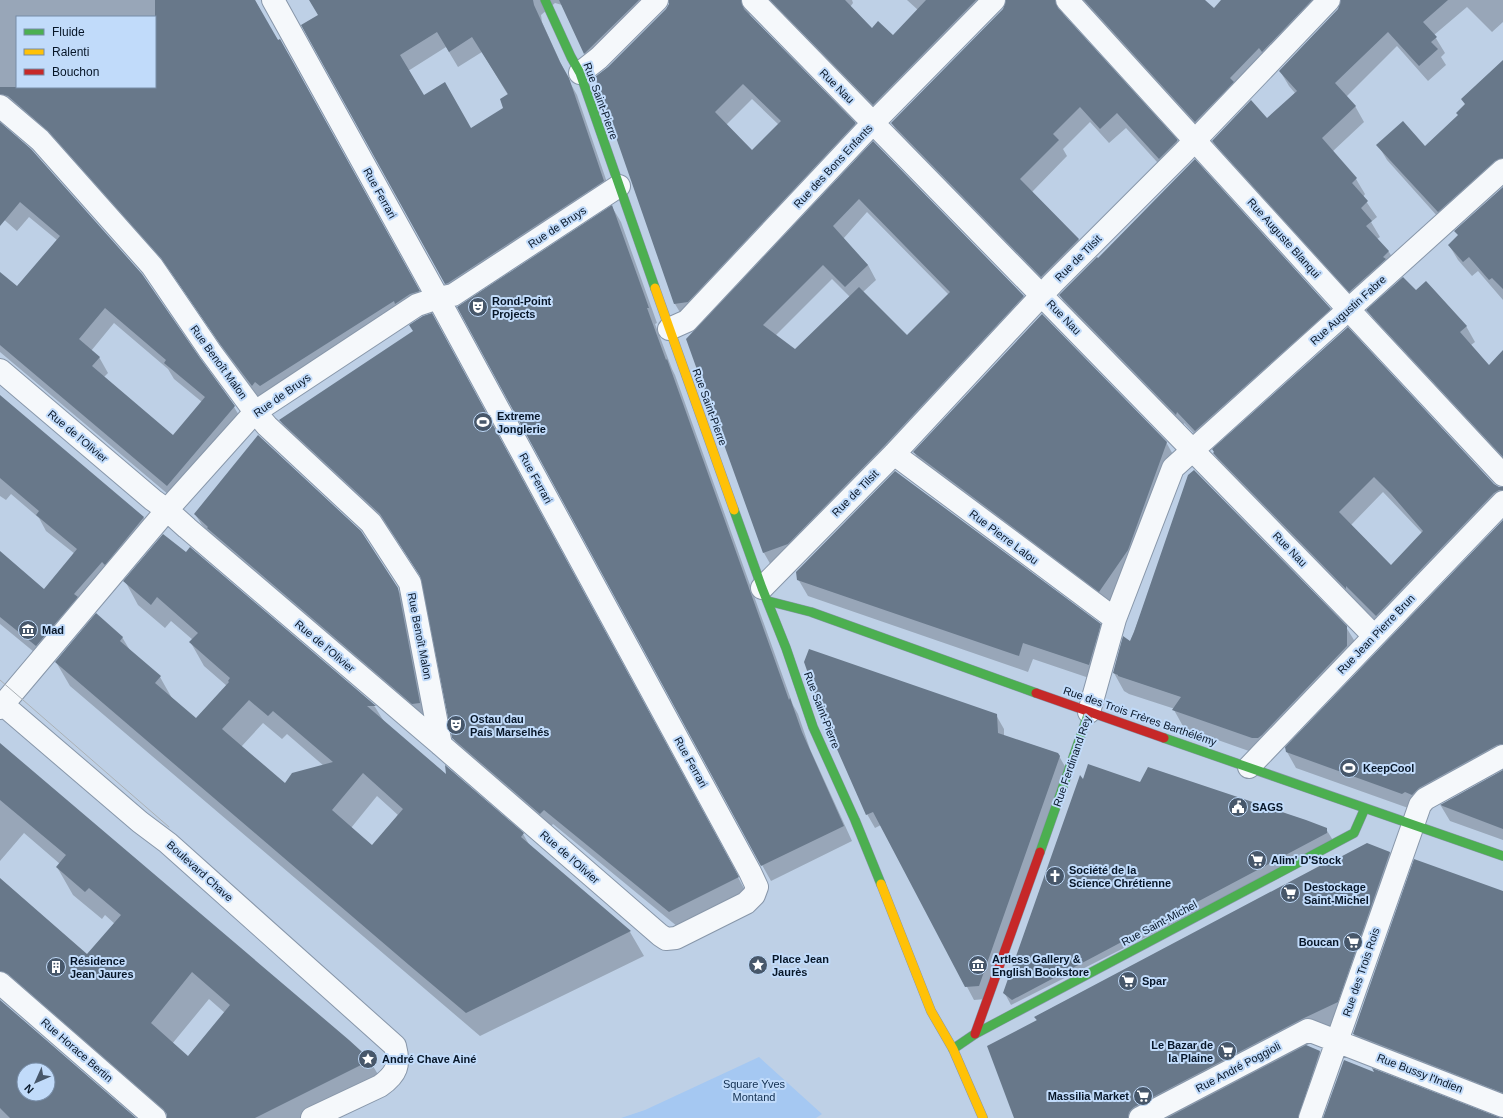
<svg xmlns="http://www.w3.org/2000/svg" width="1503" height="1118" font-family="Arial,sans-serif">
	<style>
		.green { fill: #a5c8f2 }
		.shadow { fill: #0003; fill-rule: evenodd }
		.building { fill: #68788a; fill-rule: evenodd }
		.lines { fill: none; stroke-linecap: round; stroke-linejoin: round }
		.street-casing { stroke: #8796a9; stroke-width: 24 }
		.fast-casing { stroke: #8796a9; stroke-width: 10 }
		.slow-casing { stroke: #8796a9; stroke-width: 10 }
		.jam-casing { stroke: #8796a9; stroke-width: 10 }
		.street { stroke: #f5f8fb; stroke-width: 22 }
		.fast { stroke: #4caf50; stroke-width: 9 }
		.slow { stroke: #ffc107; stroke-width: 9 }
		.jam { stroke: #c62828; stroke-width: 9 }
		.tram { stroke: #abb1b6; stroke-width: 1 }
		.labels { text-anchor: middle; dominant-baseline: central; stroke-width: 4; stroke-linejoin: round; paint-order: stroke }
		.street-label { font-size: 11px; fill: #071628; stroke: #c1dbfa }
		.poi-label { font-size: 11px; font-weight: bold; fill: #071628; stroke: #c1dbfa; text-anchor: start }
		.park-label { font-size: 11px; fill: #112e4f; stroke: #c1dbfa }
	</style>
	<rect width="100%" height="100%" fill="#bed0e6"/>
	<path class="green" d="M759,1057L822,1114L816,1118H621L645,1110Z"/>
	<path class="shadow" d="M0,0H255L270,29L289,55L428,307L261,401L230,359L172,273L59,147L0,113ZM17,17H155V87H17Z
		M310,0H852L853,3L850,7L872,29L893,37L918,10L907,0H1203L1214,10L1223,0H1503V22L1492,32L1467,7L1434,35L1445,53L1441,57L1446,65L1428,81L1397,46L1346,97L1355,106L1364,122L1332,152L1356,179L1365,194L1363,197L1377,217L1371,222L1380,237L1377,239L1389,252L1398,267L1359,307L1222,156L1213,141L1267,120L1295,93L1289,86L1280,71L1339,9L1342,3H1335L1204,137L1067,7L1063,13V16L1177,141L1186,156L1168,174L1126,128L1109,143L1090,122L1063,149L1067,156L1032,192L1079,240L1088,255L1051,292L901,139L892,123L1004,9L1007,3H999L882,120L753,7L749,16L855,124L864,139L684,319L675,304L609,68L667,9L670,3H663L593,69L585,54L562,5L555,3L541,15L542,22L568,79L577,95L612,197L454,299L445,283L319,15ZM446,47L458,67L482,52L508,95L504,109L471,129L424,97L408,71ZM752,99L779,125L752,152L726,125Z
		M1503,61V177L1447,227L1387,160L1378,145L1425,147L1459,115L1466,105L1462,99Z
		M0,124L234,407L243,422L176,501L0,352V273L17,288L57,240L29,217L17,231L0,216ZM114,323L168,369L174,379L202,402L174,437L104,377L108,373L99,357L91,351Z
		M873,142L1023,296L1032,311L772,567L764,553L687,339ZM867,212L949,295L907,337L863,292L876,280L868,265L843,239ZM832,279L850,297L795,350L775,336Z
		M1503,188V300L1478,271L1472,276L1458,260L1449,245L1459,236L1456,231Z
		M612,207L621,222L657,323L655,324L672,369L675,375L793,705L798,714L810,749L852,841L771,881L762,865Z
		M1416,291L1466,326L1475,342L1471,345L1489,366L1503,352V461L1377,326L1368,310Z
		M1060,295L1330,309L1337,321L1203,443L1184,423L1183,427L1067,308Z
		M440,329L746,892L678,927L553,824L549,828L462,753L453,738L422,578L389,529L289,435L280,420Z
		M0,397L144,518L153,534L45,661L0,624V553L44,590L75,554L46,531L39,518L11,494L6,500L0,496Z
		M1166,442L1175,458L1108,606L923,467L914,452Z
		M1214,453L1493,484L1499,488H1503V509L1386,631L1354,599V603L1223,469ZM1383,492L1422,533L1391,566L1351,525Z
		M195,514L397,588L404,600L426,714L419,715L215,540L211,534L202,525Z
		M1503,522V762L1411,809L1296,768L1287,752Z
		M190,549L375,707L385,723L448,776L523,834L530,846L630,932L644,956L480,1036L70,686L56,662L122,637L131,652L160,677L173,700L196,719L227,686L204,666L191,643L193,640L171,621L165,628L138,605L125,581L186,554ZM263,723L282,739L287,734L324,766L285,784L241,747ZM377,796L398,815L372,846L351,828Z
		M798,579L1100,625L1110,641L1098,681L1033,659L1028,672L808,596Z
		M1142,611L1346,627L1357,645L1263,756L1184,728L1174,710L1175,709L1129,694L1124,691L1114,673L1130,642Z
		M996,715L1004,729V736L1059,756L1067,770L986,999L974,1000L881,825L875,828L867,814L826,722Z
		M0,745L370,1061L386,1088L327,1118H170L0,970V886L87,956L115,924L105,915L102,919L73,895L57,867L60,864L24,833L0,861ZM209,999L225,1013L188,1057L172,1044Z
		M1503,771V840L1450,821L1441,806Z
		M1083,780L1140,783L1326,829L1334,842L1011,1005L1004,992Z
		M1390,852L1402,874L1350,1024L1305,1046L1320,1052L1332,1073L1317,1118H1016L1037,1021L1035,1017L1327,865Z
		M1503,892V1109L1366,1055L1354,1034Z
		M0,1008L134,1118H0ZM24,1070H48V1094H24Z"/>
	<path class="building" d="M155,0H255L278,40L280,39L420,291L410,294L395,304L394,301L260,386L255,382L252,386L220,344L161,258L49,132L8,96L0,94V87H155Z
		M309,0H533L534,5L560,62L569,78L604,181L448,283L445,284L301,25L318,15ZM437,32L449,52L472,37L508,94L500,99L503,108L471,128L445,82L424,95L400,55Z
		M559,0H639L584,54Z
		M669,0H741L744,9L856,123L688,302L674,304L595,77L608,67L666,9L669,4ZM743,84L781,121L752,150L715,112Z
		M770,0H845L872,28L878,21L893,35L926,0H976L873,105Z
		M1006,0H1055L1058,8L1178,140L1159,159L1117,113L1100,129L1080,107L1053,134L1059,140L1020,179L1079,239L1041,277L891,123L1003,9Z
		M1084,0H1205L1214,8L1221,0H1312L1262,52L1259,48L1230,78L1234,82L1195,122Z
		M1341,0H1448L1423,22L1437,37L1431,42L1438,49L1419,66L1388,32L1335,83L1356,106L1322,138L1357,178L1352,183L1368,201L1361,208L1372,221L1366,226L1389,251L1383,257L1386,259L1349,292L1212,141L1251,100L1267,118L1297,91L1279,71L1338,9Z
		M1503,60V158L1495,161L1438,212L1376,145L1403,121L1425,146L1458,115L1456,113L1465,104L1461,99Z
		M0,122L31,149L142,274L200,358L235,406L167,486L0,345V272L17,286L60,236L20,202L0,226ZM105,308L166,360L164,363L205,397L173,435L92,366L100,357L79,339Z
		M873,141L1024,296L885,445L788,544L763,553L686,339ZM859,199L950,292L907,335L859,287L795,349L763,325L823,265L845,287L868,265L833,226Z
		M1195,159L1331,309L1195,431L1177,412L1176,415L1059,295L1097,257L1098,258Z
		M1503,187V289L1492,278L1489,280L1469,257L1463,262L1448,245L1458,235L1454,231Z
		M612,205L649,308H647L666,360L667,359L789,700L790,698L802,732L844,826L761,866L457,307Z
		M1403,277L1416,290L1426,281L1467,326L1460,332L1489,365L1503,350V457L1366,310Z
		M432,313L739,877L669,912L544,810L540,814L452,738L420,576L380,514L279,420L413,331L409,325L423,316Z
		M1042,314L1167,442L1128,550L1099,592L913,452Z
		M1348,327L1494,484L1499,487H1503V490H1499L1494,493L1376,616L1346,586V589L1213,453L1214,452L1212,449ZM1374,477L1391,494L1423,531L1391,565L1339,512Z
		M0,395L144,517L105,565L102,562L74,594L78,597L36,646L0,617V551L44,589L77,549L36,515L39,511L0,478Z
		M258,435L361,531L398,588L420,703L412,704L207,528L208,527L194,514Z
		M1194,470L1347,626V646L1262,735L1258,738H1252L1172,710L1181,697L1118,676V675L1113,673L1123,636L1130,641L1134,632L1188,475Z
		M895,471L1101,624L1089,665L1023,643L1019,656L797,580L796,572Z
		M1503,520V744L1497,745L1419,788L1412,795L1405,792L1402,794L1286,752L1285,747Z
		M163,534L186,552L190,547L376,706H367L446,774L445,765L524,833L521,837L631,931L466,1013L409,965L55,662L96,613L123,637L120,641L161,676L155,683L196,718L229,682L228,681L230,678L189,642L198,633L157,597L151,605L123,581ZM249,700L268,716L273,711L333,762L292,773L285,783L222,729ZM363,773L403,809L372,845L332,810Z
		M809,649L997,714L998,733L1058,753L1060,756L979,986L965,987L873,812L866,815L825,722L804,662Z
		M0,743L349,1040L371,1060L255,1118H167V1114L163,1109L8,974L0,971V878L87,954L121,915L89,888L85,892L56,867L66,855L0,800ZM192,972L230,1005L188,1056L151,1023Z
		M1088,764L1140,782L1148,767L1306,820L1327,828V833L1012,1000L1003,993L1080,775L1083,779Z
		M1503,770V829L1440,805Z
		M1367,843L1390,852L1338,1002L1302,1019L1134,1107L1129,1112L1128,1118H1014L987,1046L1037,1020L1034,1017L1327,862V864Z
		M1414,859L1503,891V1093L1353,1034Z
		M0,1000L136,1118H10L0,1108ZM24,1070H48V1094H24Z
		M1306,1045L1320,1051L1298,1118H1167Z
		M1344,1060L1374,1072L1372,1068L1501,1118H1323Z"/>
	<g class="lines">
		<g class="street-casing">
			<path id="street" d="M753,0L1374,636
				M1067,0L1349,310L1503,475
				M580,73L599,58L657,0
				M0,106L40,140L152,266L210,351L255,412L267,426L371,523L410,583L441,745
				M669,329L687,321L873,123L994,0
				M0,370L153,500L167,510L187,528L441,745L660,935L666,939L676,938L746,903L754,895L757,887L750,872L438,298L273,0
				M894,454L1115,619
				M762,588L894,454L1053,283L1182,154L1329,0
				M0,702L140,822L168,843L395,1046C400,1065 397,1074 380,1086L312,1118
				M0,708L167,510L255,412L417,305L438,298L453,295L619,186
				M1089,712L1115,619L1173,468L1503,170
				M1249,767L1503,502
				M0,983L155,1118
				M1140,1118L1308,1030L1503,1106
				M1310,1118L1420,805L1425,799L1503,756"/>
		</g>
		<g class="fast-casing">
			<path id="fast" d="M545,0L571,57L580,73L655,288
				M734,510L762,588L786,648L813,727L855,820L881,884
				M768,601L811,612L1036,693
				M1164,738L1503,856
				M1040,852L1089,712
				M953,1049L975,1034L1354,833L1365,808"/>
		</g>
		<g class="slow-casing">
			<path id="slow" d="M655,288L734,510
				M881,884L931,1011L953,1049L983,1118"/>
		</g>
		<g class="jam-casing">
			<path id="jam" d="M1036,693L1164,738
				M975,1034L1040,852"/>
		</g>
		<use href="#street" class="street"/>
		<use href="#fast" class="fast"/>
		<use href="#slow" class="slow"/>
		<use href="#jam" class="jam"/>
		<path class="tram" d="M0,680L169,827"/>
	</g>
	<defs>
		<g id="theatre-disc" transform="scale(1)"><circle r="9.5" fill="#47576a" stroke="#c1dbfa"/><path d="M-5-5.5Q0-4 5-5.5V0Q5 5 0 6Q-5 5-5 0ZM-3.3-2.5H-1v1.5H-3.3ZM1-2.5H3.3v1.5H1ZM-2.8 1Q0 5.5 2.8 1Z" fill="#fff"/></g>
		<g id="stadium-disc" transform="scale(1)"><circle r="9.5" fill="#47576a" stroke="#c1dbfa"/><path d="M0-5a6.5 5 0 1 0 0 10a6.5 5 0 1 0 0-10ZM-3.5-1.8h7v3.6h-7Z" fill="#fff"/></g>
		<g id="museum-disc" transform="scale(1)"><circle r="9.5" fill="#47576a" stroke="#c1dbfa"/><path d="M0-6L6-3V-2H-6V-3ZM-5-1h2V3h-2ZM-1-1h2V3h-2ZM3-1h2V3H3ZM-6 4H6V6H-6Z" fill="#fff"/></g>
		<g id="civic-disc" transform="scale(1)"><circle r="9.5" fill="#47576a" stroke="#c1dbfa"/><path d="M-.6-6.5H3V-4.5H.6V-3L4-1V1h2V6H-6V1h2V-1L-.6-3ZM-1.2 2.5V6h2.4V2.5Z" fill="#fff"/></g>
		<g id="supermarket-disc" transform="scale(1)"><circle r="9.5" fill="#47576a" stroke="#c1dbfa"/><path d="M-6-5.5h2.5l.6 2H6L4.5 2H-2.5L-4.4-4H-6ZM-1.5 3.2a1.3 1.3 0 1 0 .1 0ZM3 3.2a1.3 1.3 0 1 0 .1 0Z" fill="#fff"/></g>
		<g id="church-disc" transform="scale(1)"><circle r="9.5" fill="#47576a" stroke="#c1dbfa"/><path d="M-1.2-6h2.4v3.5h3.3v2.4h-3.3V6h-2.4V-.1h-3.3v-2.4h3.3Z" fill="#fff"/></g>
		<g id="sight-disc" transform="scale(1)"><circle r="9.5" fill="#47576a" stroke="#c1dbfa"/><path d="M0-6L1.8-2.2L6-1.7L2.9 1.2L3.7 5.4L0 3.3L-3.7 5.4L-2.9 1.2L-6-1.7L-1.8-2.2Z" fill="#fff"/></g>
		<g id="building-disc" transform="scale(1)"><circle r="9.5" fill="#47576a" stroke="#c1dbfa"/><path d="M-4-6H4V6H1V3H-1V6H-4ZM-2.5-4.3h1.7v1.8h-1.7ZM.8-4.3h1.7v1.8H.8ZM-2.5-1h1.7V.8h-1.7ZM.8-1h1.7V.8H.8Z" fill="#fff"/></g>
	</defs>
	<g fill-rule="evenodd">
		<use href="#theatre-disc" x="478" y="307"/>
		<use href="#stadium-disc" x="483" y="422"/>
		<use href="#museum-disc" x="28" y="630"/>
		<use href="#theatre-disc" x="456" y="725"/>
		<use href="#stadium-disc" x="1349" y="768"/>
		<use href="#civic-disc" x="1238" y="807"/>
		<use href="#supermarket-disc" x="1257" y="860"/>
		<use href="#church-disc" x="1055" y="876"/>
		<use href="#supermarket-disc" x="1290" y="893"/>
		<use href="#supermarket-disc" x="1353" y="942"/>
		<use href="#sight-disc" x="758" y="965"/>
		<use href="#museum-disc" x="978" y="965"/>
		<use href="#building-disc" x="56" y="967"/>
		<use href="#supermarket-disc" x="1128" y="981"/>
		<use href="#supermarket-disc" x="1227" y="1051"/>
		<use href="#sight-disc" x="368" y="1059"/>
		<use href="#supermarket-disc" x="1143" y="1096"/>
	</g>
	<g class="labels">
		<g class="street-label">
			<text transform="translate(837 86) rotate(45)">Rue Nau</text>
			<text transform="translate(601 101) rotate(70)">Rue Saint-Pierre</text>
			<text transform="translate(833 166) rotate(-47)">Rue des Bons Enfants</text>
			<text transform="translate(380 193) rotate(61)">Rue Ferrari</text>
			<text transform="translate(557 227) rotate(-33)">Rue de Bruys</text>
			<text transform="translate(1284 238) rotate(48)">Rue Auguste Blanqui</text>
			<text transform="translate(1078 258) rotate(-45)">Rue de Tilsit</text>
			<text transform="translate(1348 310) rotate(-42)">Rue Augustin Fabre</text>
			<text transform="translate(1064 317) rotate(46)">Rue Nau</text>
			<text transform="translate(219 362) rotate(54)">Rue Benoît Malon</text>
			<text transform="translate(282 395) rotate(-35)">Rue de Bruys</text>
			<text transform="translate(710 407) rotate(70)">Rue Saint-Pierre</text>
			<text transform="translate(78 436) rotate(40)">Rue de l'Olivier</text>
			<text transform="translate(536 478) rotate(61)">Rue Ferrari</text>
			<text transform="translate(855 493) rotate(-45)">Rue de Tilsit</text>
			<text transform="translate(1004 537) rotate(37)">Rue Pierre Lalou</text>
			<text transform="translate(1290 549) rotate(46)">Rue Nau</text>
			<text transform="translate(1376 634) rotate(-46)">Rue Jean Pierre Brun</text>
			<text transform="translate(420 636) rotate(79)">Rue Benoît Malon</text>
			<text transform="translate(325 646) rotate(40)">Rue de l'Olivier</text>
			<text transform="translate(822 710) rotate(69)">Rue Saint-Pierre</text>
			<text transform="translate(1140 716) rotate(19)">Rue des Trois Frères Barthélémy</text>
			<text transform="translate(1072 761) rotate(-71)">Rue Ferdinand Rey</text>
			<text transform="translate(691 762) rotate(61)">Rue Ferrari</text>
			<text transform="translate(570 857) rotate(41)">Rue de l'Olivier</text>
			<text transform="translate(200 871) rotate(42)">Boulevard Chave</text>
			<text transform="translate(1159 923) rotate(-28)">Rue Saint-Michel</text>
			<text transform="translate(1361 972) rotate(-71)">Rue des Trois Rois</text>
			<text transform="translate(77 1050) rotate(41)">Rue Horace Bertin</text>
			<text transform="translate(1238 1067) rotate(-28)">Rue André Poggioli</text>
			<text transform="translate(1420 1073) rotate(21)">Rue Bussy l'Indien</text>
		</g>
		<g class="poi-label">
			<text x="492" y="301">Rond-Point<tspan x="492" dy="13">Projects</tspan></text>
			<text x="497" y="416">Extreme<tspan x="497" dy="13">Jonglerie</tspan></text>
			<text x="42" y="630">Mad</text>
			<text x="470" y="719">Ostau dau<tspan x="470" dy="13">País Marselhés</tspan></text>
			<text x="1363" y="768">KeepCool</text>
			<text x="1252" y="807">SAGS</text>
			<text x="1271" y="860">Alim' D'Stock</text>
			<text x="1069" y="870">Société de la<tspan x="1069" dy="13">Science Chrétienne</tspan></text>
			<text x="1304" y="887">Destockage<tspan x="1304" dy="13">Saint-Michel</tspan></text>
			<text x="1339" y="942" text-anchor="end">Boucan</text>
			<text x="772" y="959">Place Jean<tspan x="772" dy="13">Jaurès</tspan></text>
			<text x="992" y="959">Artless Gallery &amp;<tspan x="992" dy="13">English Bookstore</tspan></text>
			<text x="70" y="961">Résidence<tspan x="70" dy="13">Jean Jaures</tspan></text>
			<text x="1142" y="981">Spar</text>
			<text x="1213" y="1045" text-anchor="end">Le Bazar de<tspan x="1213" dy="13">la Plaine</tspan></text>
			<text x="382" y="1059">André Chave Ainé</text>
			<text x="1129" y="1096" text-anchor="end">Massilia Market</text>
		</g>
		<g class="park-label">
			<text x="754" y="1084">Square Yves<tspan x="754" dy="13">Montand</tspan></text>
		</g>
	</g>
	<rect x="16" y="16" width="140" height="72" fill="#c1dbfa" stroke="#778ca6"/>
	<rect x="24" y="29" width="20" height="6" fill="#4caf50" stroke="#778ca6"/>
	<text x="52" y="36" font-size="12" fill="#071628">Fluide</text>
	<rect x="24" y="49" width="20" height="6" fill="#ffc107" stroke="#778ca6"/>
	<text x="52" y="56" font-size="12" fill="#071628">Ralenti</text>
	<rect x="24" y="69" width="20" height="6" fill="#c62828" stroke="#778ca6"/>
	<text x="52" y="76" font-size="12" fill="#071628">Bouchon</text>
	<g transform="translate(36 1082) rotate(225)"><circle r="19" fill="#c1dbfa" stroke="#778ca6"/>
	<path d="M0-3L7 15L0 10L-7 15Z" fill="#47576a"/>
	<text y="-6" font-size="11" font-weight="bold" text-anchor="middle" fill="#071628">N</text>
	</g>
</svg>
